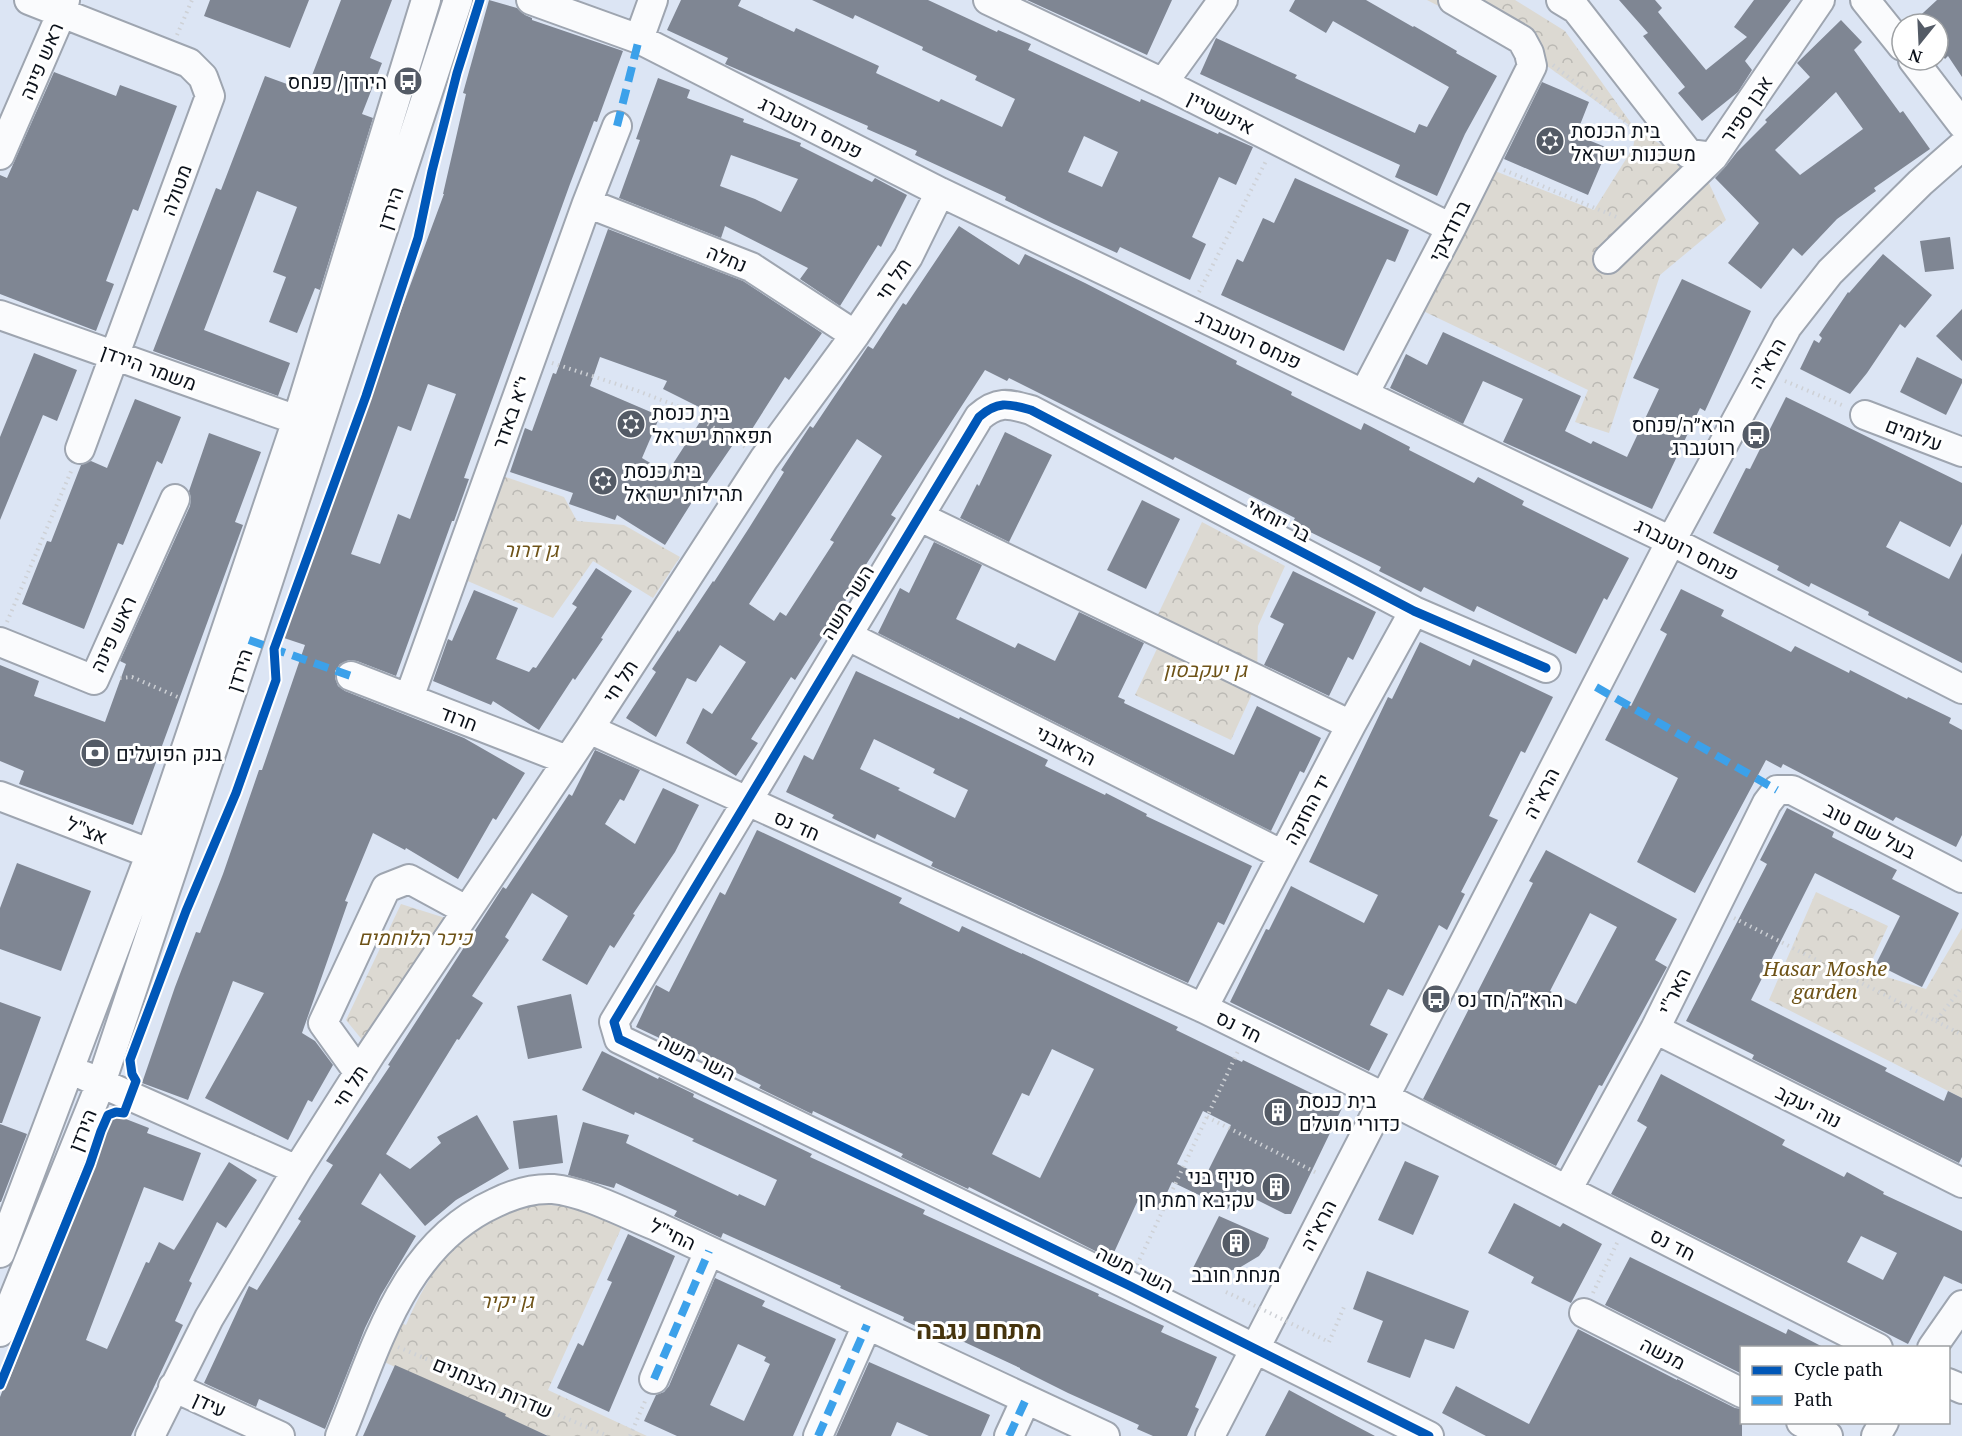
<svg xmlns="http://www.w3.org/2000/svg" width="1962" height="1436" font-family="'Noto Serif',Heebo,serif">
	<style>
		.park { fill: url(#park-crowns) }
		.building { fill: #7f8693; fill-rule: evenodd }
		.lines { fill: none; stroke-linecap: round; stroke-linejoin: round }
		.minor-casing { stroke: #9ea5b0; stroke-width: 32 }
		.path { stroke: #ced1d6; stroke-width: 4; stroke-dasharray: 1.5 4.5; stroke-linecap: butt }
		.minor { stroke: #fafbfd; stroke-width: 28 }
		.path-bridge { stroke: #ced1d6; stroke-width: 4; stroke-dasharray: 1.5 4.5; stroke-linecap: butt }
		.quiet { stroke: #3ca1ea; stroke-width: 8; stroke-dasharray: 15 8; stroke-linecap: butt }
		.cycleway-casing { stroke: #fff; stroke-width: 13 }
		.cycleway { stroke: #0057b8; stroke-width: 9 }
		.labels { text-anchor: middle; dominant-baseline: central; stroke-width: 6; stroke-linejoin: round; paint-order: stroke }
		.street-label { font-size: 20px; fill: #0b111a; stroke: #fff }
		.poi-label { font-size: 20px; fill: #0b111a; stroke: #fff; text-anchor: start }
		.park-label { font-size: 20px; font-style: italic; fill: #6e5318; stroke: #fff }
		.district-label { font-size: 26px; font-weight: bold; fill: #46340d; stroke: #fff }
	</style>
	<defs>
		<pattern id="park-crowns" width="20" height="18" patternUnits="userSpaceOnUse" patternTransform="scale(1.5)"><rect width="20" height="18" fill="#dcd9d2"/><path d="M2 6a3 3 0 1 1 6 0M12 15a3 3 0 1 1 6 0" fill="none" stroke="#bbb9b4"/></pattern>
	</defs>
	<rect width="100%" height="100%" fill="#dce5f4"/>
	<path class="park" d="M1427,0H1515L1565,31L1636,130L1702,168L1726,220L1660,275L1609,433L1575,422L1588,390L1419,309L1490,169L1594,210L1633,148L1636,130L1529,53Z
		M500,475L564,497L577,521L624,525L680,557L653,598L593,561L553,618L463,579Z
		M1202,522L1285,566L1258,626L1257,683L1231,740L1135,695L1164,634L1152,627Z
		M1816,892L1888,926L1867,971L1926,989L1962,928V1098L1769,1000Z
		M401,904L458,922L372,1052L346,1020Z
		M530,1203L581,1208L624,1222L548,1390L647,1436H548L373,1357L389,1318L406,1325C424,1283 447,1245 486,1220C499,1212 516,1209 530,1203Z"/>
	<path class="building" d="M210,0H309L290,48L204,16Z
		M341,0H392L370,58L382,63L362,114L373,118L320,290L315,288L297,333L269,322L286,277L273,272L297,207L257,191L204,330L290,363L278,396L153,351L216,188L221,190L265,76L306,91Z
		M489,0L517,8L525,15L532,18V20L623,51L597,122L594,121L570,184L509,353L464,478L469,479L454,521H452L396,676L357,661L349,660L340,664L335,671V678L338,686L345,691L464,738L525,773L496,820L493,818L458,879L406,848L405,850L373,833L345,901L348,902L302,1033L315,1041L333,1065L312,1102L308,1100L288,1140L205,1098L264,993L233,981L188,1100L142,1083L175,987L196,932L200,933L223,874L259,770H262L305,645L284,638L325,526L323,525L363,413L444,194H443L466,94L463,93ZM428,384L456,394L410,519L398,514L380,564L351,554L398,426L411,431Z
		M681,0H741L738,6L794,32L796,28L879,66L876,73L939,102L941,99L1002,127L1015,99L975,80L977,76L922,50L923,47L855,15L853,19L812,0H928L997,32L998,30L1031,44L1028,50L1140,102L1141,99L1218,134L1219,132L1253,147L1236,185L1219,177L1192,237L1206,244L1190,280L1120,247L1117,253L1054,224L1005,200L1006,197L915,155L917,151L867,129L868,126L725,64L728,58L667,30ZM1084,136L1118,152L1102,187L1068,172Z
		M1027,0H1172L1147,55Z
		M1295,0H1366L1413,27L1414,26L1457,51L1456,53L1497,76L1465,134L1437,196L1395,177L1400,165L1200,74L1216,38L1297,75L1295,78L1415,133L1419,124L1427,127L1449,87L1333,21L1326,33L1289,11Z
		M1619,0H1655L1662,8L1658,12L1706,70L1747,37L1734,27L1754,0H1791L1745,61L1752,70L1738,92L1702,121L1678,93L1685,87L1643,36L1648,33Z
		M1937,0H1962V77L1948,56L1945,59L1938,51V24H1911Z
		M1841,20L1862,42L1854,50L1900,113L1903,111L1930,149L1874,188L1876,191L1837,219L1802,256L1793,248L1761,289L1728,263L1759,223L1715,178L1726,166L1737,152L1767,122L1765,120L1810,77L1797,63ZM1836,92L1863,129L1800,175L1775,150Z
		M54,72L116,96L120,85L177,106L138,211L133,209L106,281L114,284L96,331L0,294V175L7,178Z
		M658,78L690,90L687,98L744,119L743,122L801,143L800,146L872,182L875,178L907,195L881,247L878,245L840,306L800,279L808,268L725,226L721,238L619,198L640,140L636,139ZM731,155L798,179L781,212L755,199L720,186Z
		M1542,82L1589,102L1576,135L1608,148L1588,195L1504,159Z
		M1295,178L1409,230L1395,262L1387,259L1344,351L1221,295L1237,259L1243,262L1263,218L1274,223Z
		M959,226L1019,265L1025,254L1085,283L1237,361L1236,364L1292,392L1291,395L1361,430L1364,423L1410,447L1409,450L1474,483L1478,477L1524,501L1522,505L1629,558L1607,600L1604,598L1576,654L1477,606L1474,612L1424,587L1421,592L1379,571L1381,567L1292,523L1295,518L1175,457L1173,460L1009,378L1007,381L985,370L891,515L896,518L858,577L860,578L795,680L791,677L751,739L758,743L736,776L686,743L703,708L712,714L746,662L720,645L696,682L687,678L656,737L626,718L656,672L652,669L678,630L679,632L713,581L714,582L749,528L784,472L781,470L810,426L813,428L868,346L873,349L903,303L906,305ZM857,439L882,456L830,540L834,542L786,616L780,612L774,621L749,604Z
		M608,229L743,281L822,333L789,380L785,377L747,437L741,433L706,484L704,483L665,545L617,515L615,520L569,504L573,493L510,472L525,428L532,431L553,373L556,374ZM600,357L667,381L663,389L707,411L667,473L642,458L660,416L590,386Z
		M1950,237L1954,269L1925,272L1920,241Z
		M1883,254L1932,295L1905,328L1900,324L1867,373L1850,394L1800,369L1814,340L1819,343L1822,338L1819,335L1848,292L1849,293Z
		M1682,279L1751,311L1705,411L1700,408L1652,509L1503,442L1523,399L1483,381L1463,424L1390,388L1406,354L1427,365L1443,332L1581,396L1565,431L1591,444L1593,441L1627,457L1659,389L1633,378Z
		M1962,309V361L1936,336Z
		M34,353L77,370L57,421L43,415L0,520V437Z
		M1917,357L1962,379V383L1946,415L1900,392Z
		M1786,397L1962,483V524L1950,547L1900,521L1886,547L1949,579L1962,553V663L1868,615L1869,612L1811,583L1809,587L1777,570L1779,566L1713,533L1746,468L1750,469Z
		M135,399L181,417L162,464L157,461L123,545L118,543L84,629L22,604L47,541L51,542L81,465L91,461L107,468Z
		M1005,432L1052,455L1009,542L960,518L977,484L979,486Z
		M209,433L261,452L235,522L243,525L133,825L19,784L24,771L0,761V665L39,681L34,696L105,722L126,664L120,661L190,506L191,498L189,491Z
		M1142,500L1180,519L1146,589L1107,570Z
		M934,542L982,565L956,619L1015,648L1018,643L1055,661L1079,612L1144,643L1118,697L1125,700L1124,703L1234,755L1257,706L1321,738L1304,773L1300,771L1271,831L878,633L900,588L909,593Z
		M596,568L632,591L601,638L603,639L575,680L573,678L539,730L493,701L491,705L433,681L448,639L452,641L474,590L518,608L496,659L529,672L533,667L536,668L577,607L572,604Z
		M1293,571L1376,612L1353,660L1348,657L1329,696L1264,665L1284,624L1270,617Z
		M1681,589L1724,610L1721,616L1791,652L1795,646L1849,673L1850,670L1907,699L1908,697L1951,718L1949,723L1962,730V835L1956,847L1896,817L1893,821L1783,764L1781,768L1766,760L1695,893L1637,862L1678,778L1605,740L1624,703L1631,706L1667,634L1660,630Z
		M1420,642L1470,666L1473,659L1553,697L1525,753L1521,751L1489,816L1498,820L1461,892L1465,894L1447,930L1439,925L1403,996L1388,989L1370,1025L1388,1034L1369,1071L1230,1002L1266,929L1269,930L1291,886L1364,923L1378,895L1309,862L1388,697L1392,699Z
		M856,671L959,719L960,717L1048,760L1045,766L1105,795L1106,793L1147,814L1146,816L1252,866L1224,925L1218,922L1188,983L931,866L933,862L877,834L875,839L832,818L834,815L786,792L804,755L813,760ZM874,739L935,769L933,773L968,790L955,818L898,790L900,788L860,769Z
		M595,750L640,770L624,801L620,799L605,824L635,844L663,788L699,805L675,852L633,914L635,915L614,948L610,945L587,985L542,960L568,916L532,893L505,937L509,940L472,996L483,1003L459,1040L457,1039L386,1154L410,1169L441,1143L437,1137L477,1115L509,1169L456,1200L425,1226L380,1173L361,1204L416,1236L381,1295L365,1328L325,1429L259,1399L256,1407L204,1383L249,1286L257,1290L301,1221L298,1219L333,1165L326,1161L390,1066L388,1065L503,887L506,889L569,794L572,796Z
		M1787,808L1834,832L1832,837L1897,870L1892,879L1959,913L1922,987L1876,964L1900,916L1815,873L1751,1000L1887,1068L1885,1071L1944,1101L1948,1091L1962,1098V1157L1959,1163L1752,1059L1754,1055L1686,1021L1767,864L1760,860Z
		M757,830L902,898L899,903L959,932L962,926L1022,954V953L1178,1027L1176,1030L1242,1062L1243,1060L1342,1108L1291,1214H1285L1237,1190L1228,1209L1172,1182L1159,1210L1138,1200L1111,1259L969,1187L968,1189L901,1157L903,1154L813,1111L812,1114L759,1088L761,1085L688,1049L687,1051L636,1027L656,985L669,992L720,892L725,895ZM1052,1049L1094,1069L1040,1178L992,1154L1022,1093L1029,1096ZM1203,1111L1231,1125L1205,1177L1177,1164Z
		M1546,850L1677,919L1655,960L1667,967L1602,1086L1599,1085L1556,1166L1423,1099L1533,883L1529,881ZM1590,913L1617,927L1576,1004L1550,991Z
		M17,863L91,891L61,971L0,949V908Z
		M571,994L582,1048L528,1059L517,1006Z
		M0,1002L41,1017L2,1123H0Z
		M602,1051L658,1079L659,1077L694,1094L693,1097L812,1154L810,1157L925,1210L923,1214L1099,1294L1098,1296L1164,1326L1161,1332L1217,1357L1195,1407L1199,1409L1187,1436H1153L1137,1429L1139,1425L1068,1393L1020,1369V1368L947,1334L944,1339L903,1320L904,1317L840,1288L841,1286L723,1233L721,1238L674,1216L677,1211L616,1183L614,1188L568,1175L583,1122L629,1135L626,1143L738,1196L739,1194L765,1206L777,1180L692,1141L694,1139L635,1112L634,1115L582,1090Z
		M1661,1074L1785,1140L1782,1145L1844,1177L1847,1172L1884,1192L1883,1194L1962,1231V1284L1944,1276L1908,1344L1611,1194L1647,1127L1637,1121ZM1861,1236L1897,1253L1883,1280L1847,1262Z
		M113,1114L149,1128L147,1133L201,1153L183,1201L144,1187L86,1340L107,1349L146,1262L149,1263L159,1242L174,1250L229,1162L257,1180L226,1228L217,1222L189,1281L192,1283L175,1321L183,1325L131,1436H0V1397L7,1379L9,1380Z
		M557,1115L563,1163L519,1169L513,1121Z
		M0,1124L27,1134L1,1202H0Z
		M1405,1161L1439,1176L1413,1235L1378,1220Z
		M1514,1203L1560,1227L1563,1223L1602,1244L1571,1303L1531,1283L1534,1277L1488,1253Z
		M1219,1216L1269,1238L1265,1248L1259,1256L1239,1268L1226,1272L1202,1273L1192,1270Z
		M628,1234L675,1256L609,1412L557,1388L578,1343L583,1346L612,1282L607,1280Z
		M1630,1257L1786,1334L1788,1329L1823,1347H1742V1374L1605,1305Z
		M1367,1271L1469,1311L1454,1349L1425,1339L1410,1378L1367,1362L1383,1321L1353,1309Z
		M715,1278L765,1301L762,1306L836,1339L793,1436H677L644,1421L656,1395L664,1392L669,1386ZM738,1344L766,1357L764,1361L770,1364L744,1421L710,1405Z
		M1578,1329L1677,1380V1379L1735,1408L1742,1409V1436H1486L1442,1413L1456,1386L1529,1424Z
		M869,1362L990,1415L981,1436H929L897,1422L891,1436H836Z
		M395,1365L506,1414L505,1416L548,1436H363Z
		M1289,1390L1335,1415L1375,1436H1265Z"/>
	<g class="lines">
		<g class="minor-casing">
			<path id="minor" d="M29,0L189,63L203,77L210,96L80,449
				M531,0L639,39L940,192L1671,541L1962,689
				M988,0L1163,83L1451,228
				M1561,0L1576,9L1689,154L1713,157
				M1865,0L1902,46
				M639,39L653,0
				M1913,60L1962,124
				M1163,83L1223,0
				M0,155L62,12L65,0
				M587,203L751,267L855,335
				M1608,259L1713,157L1820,0
				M0,315L297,420
				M1364,394L1451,228L1532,66L1529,53L1522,40L1453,0
				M1865,415L1962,452
				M920,517L1351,725
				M848,636L1283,855
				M0,642L94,680L175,499
				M351,676L567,760
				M409,698L587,203L617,126
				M589,729L1203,1008L1384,1097L1878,1348
				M0,796L167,860
				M1203,1008L1351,725L1414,611
				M1655,1029L1962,1183
				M359,1073L323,1023L386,888L409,879L466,910
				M85,1076L297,1170
				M1567,1190L1655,1029L1767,803L1777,790H1792L1962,878
				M0,1253L150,855L297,420L426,0
				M1584,1313L1742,1393
				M0,1332L101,1083L249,640L458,0
				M1932,1348L1962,1305
				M654,1379L709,1251
				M1948,1383L1962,1389
				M173,1387L280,1436
				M1801,1422L1828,1436
				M150,1436L209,1318L297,1170L372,1052L589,729L764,459L855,335L908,257L940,192
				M340,1436C376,1349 402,1245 495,1203C513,1194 532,1188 553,1189C585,1192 626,1214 656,1226L1105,1436
				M818,1436L867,1325
				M1009,1436L1026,1399
				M1210,1436L1671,541L1787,327L1830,272L1920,183L1962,146
				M1429,1436L1128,1285L619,1039L614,1022L979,417C998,400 1009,404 1031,410L1414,611L1546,668
				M1876,1436L1884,1422"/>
		</g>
		<path class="path" d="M177,35L192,0
			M1553,65L1636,130
			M1504,170L1619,218
			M1199,292L1267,159
			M552,363L638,391L682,408L745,447
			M1785,381L1844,406
			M7,622L72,469
			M120,678L132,677L180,698
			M1734,918L1936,1021L1962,987
			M1936,1021L1962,1035
			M1207,1117L1319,1174
			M1137,1265L1239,1049
			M1226,1292L1243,1300
			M1593,1293L1618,1241
			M1329,1342L1344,1307
			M398,1347L608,1436
			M630,1436L646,1399"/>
		<use href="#minor" class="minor"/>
		<path class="path-bridge" d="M1243,1300L1329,1342"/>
		<path class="quiet" d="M617,126L639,39
			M249,640L351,676
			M1596,687L1777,790
			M654,1379L709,1251
			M818,1436L867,1325
			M1009,1436L1026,1399"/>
		<g class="cycleway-casing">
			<path id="cycleway" d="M0,1385L90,1164L101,1131L108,1115L116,1112L124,1113L136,1081L132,1074L130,1060L186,911L236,793L276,680L274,649L366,396L418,238L432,171L457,73L480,0
				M1429,1436L1128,1285L619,1039L614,1022L979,417C998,400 1009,404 1031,410L1414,611L1546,668"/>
		</g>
		<use href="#cycleway" class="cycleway"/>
	</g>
	<defs>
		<g id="bus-disc" transform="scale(1.5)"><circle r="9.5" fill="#545b66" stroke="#fff"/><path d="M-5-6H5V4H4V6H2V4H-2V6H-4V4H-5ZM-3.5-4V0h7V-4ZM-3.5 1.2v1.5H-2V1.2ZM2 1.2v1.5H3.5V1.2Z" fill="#fff"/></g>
		<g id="synagogue-disc" transform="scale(1.5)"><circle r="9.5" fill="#545b66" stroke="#fff"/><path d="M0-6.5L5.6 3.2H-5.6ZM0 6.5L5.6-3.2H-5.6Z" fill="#fff"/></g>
		<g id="bank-disc" transform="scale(1.5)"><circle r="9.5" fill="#545b66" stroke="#fff"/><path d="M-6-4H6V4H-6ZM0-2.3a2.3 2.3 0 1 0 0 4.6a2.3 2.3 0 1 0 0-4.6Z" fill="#fff"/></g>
		<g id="building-disc" transform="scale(1.5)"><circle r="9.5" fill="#545b66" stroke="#fff"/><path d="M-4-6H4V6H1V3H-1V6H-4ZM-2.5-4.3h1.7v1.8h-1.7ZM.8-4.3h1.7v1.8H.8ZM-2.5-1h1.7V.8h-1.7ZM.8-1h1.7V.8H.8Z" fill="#fff"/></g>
	</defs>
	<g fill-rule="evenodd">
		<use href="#bus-disc" x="408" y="81"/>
		<use href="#synagogue-disc" x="1550" y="141"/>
		<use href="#synagogue-disc" x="631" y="424"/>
		<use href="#bus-disc" x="1756" y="435"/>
		<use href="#synagogue-disc" x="603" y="481"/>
		<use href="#bank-disc" x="95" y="753"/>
		<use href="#bus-disc" x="1436" y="999"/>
		<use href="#building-disc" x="1278" y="1112"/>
		<use href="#building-disc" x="1276" y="1187"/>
		<use href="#building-disc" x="1236" y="1243"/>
	</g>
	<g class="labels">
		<g class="street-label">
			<text transform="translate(41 61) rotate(-67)">ראש פינה</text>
			<text transform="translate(1746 109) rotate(-56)">אבן ספיר</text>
			<text transform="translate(1221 112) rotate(27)">אינשטיין</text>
			<text transform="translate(811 127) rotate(27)">פנחס רוטנברג</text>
			<text transform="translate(176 190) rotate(-70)">מטולה</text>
			<text transform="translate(390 208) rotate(-72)">הירדן</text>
			<text transform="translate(1449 231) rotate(-63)">ברודצקי</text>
			<text transform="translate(727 258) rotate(22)">נחלה</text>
			<text transform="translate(893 279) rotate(-56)">תל חי</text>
			<text transform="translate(1249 339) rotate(25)">פנחס רוטנברג</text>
			<text transform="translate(1767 363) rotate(-61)">הרא"ה</text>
			<text transform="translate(149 367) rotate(20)">משמר הירדן</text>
			<text transform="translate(511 412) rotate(-70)">י"א באדר</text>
			<text transform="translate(1914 434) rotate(21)">עלומים</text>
			<text transform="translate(1279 520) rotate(28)">בר יוחאי</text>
			<text transform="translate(1687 549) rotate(27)">פנחס רוטנברג</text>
			<text transform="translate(847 602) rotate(-59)">השר משה</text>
			<text transform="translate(113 634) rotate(-65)">ראש פינה</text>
			<text transform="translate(239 670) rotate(-72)">הירדן</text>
			<text transform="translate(620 681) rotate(-57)">תל חי</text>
			<text transform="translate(459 718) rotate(21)">חרוד</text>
			<text transform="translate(1066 745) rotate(27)">הראובני</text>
			<text transform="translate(1541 793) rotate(-63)">הרא"ה</text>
			<text transform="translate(1307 809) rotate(-62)">יד החזקה</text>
			<text transform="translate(797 825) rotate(24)">חד נס</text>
			<text transform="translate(87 830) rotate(22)">אצ"ל</text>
			<text transform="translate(1870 830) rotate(27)">בעל שם טוב</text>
			<text transform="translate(1674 991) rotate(-64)">האר"י</text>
			<text transform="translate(1239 1026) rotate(26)">חד נס</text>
			<text transform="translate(697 1057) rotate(26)">השר משה</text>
			<text transform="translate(350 1086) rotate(-57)">תל חי</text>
			<text transform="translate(1809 1106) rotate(27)">נוה יעקב</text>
			<text transform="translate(82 1130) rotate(-68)">הירדן</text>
			<text transform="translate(1318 1225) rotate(-63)">הרא"ה</text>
			<text transform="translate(673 1234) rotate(25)">החי"ל</text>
			<text transform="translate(1673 1244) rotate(27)">חד נס</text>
			<text transform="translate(1135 1269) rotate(26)">השר משה</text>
			<text transform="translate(1663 1353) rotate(27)">מנשה</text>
			<text transform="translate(493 1387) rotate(23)">שדרות הצנחנים</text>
			<text transform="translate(210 1404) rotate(25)">עידן</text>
		</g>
		<g class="poi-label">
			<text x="387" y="81" text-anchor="end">הירדן/ פנחס</text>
			<text x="1571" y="130">בית הכנסת<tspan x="1571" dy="23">משכנות ישראל</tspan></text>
			<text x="652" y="412">בית כנסת<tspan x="652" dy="23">תפארת ישראל</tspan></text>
			<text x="1735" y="424" text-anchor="end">הרא״ה/פנחס<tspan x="1735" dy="23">רוטנברג</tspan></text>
			<text x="624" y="470">בית כנסת<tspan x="624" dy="23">תהילות ישראל</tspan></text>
			<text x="116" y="753">בנק הפועלים</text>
			<text x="1457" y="999">הרא״ה/חד נס</text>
			<text x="1299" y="1100">בית כנסת<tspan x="1299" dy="23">כדורי מועלם</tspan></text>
			<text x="1255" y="1176" text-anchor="end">סניף בני<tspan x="1255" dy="23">עקיבא רמת חן</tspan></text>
			<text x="1236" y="1274" text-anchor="middle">מנחת חובב</text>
		</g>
		<g class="park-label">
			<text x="531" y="549">גן דרור</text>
			<text x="1205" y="669">גן יעקבסון</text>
			<text x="415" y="937">כיכר הלוחמים</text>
			<text x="1825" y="968">Hasar Moshe<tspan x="1825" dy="23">garden</tspan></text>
			<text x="507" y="1300">גן יקיר</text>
		</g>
		<g class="district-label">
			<text x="979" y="1329">מתחם נגבה</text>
		</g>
	</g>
	<rect x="1740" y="1346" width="210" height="78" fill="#ffffff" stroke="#9da0a3" stroke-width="1.5"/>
	<rect x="1752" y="1366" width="30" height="9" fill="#0057b8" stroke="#9da0a3" stroke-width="1.5"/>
	<text x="1794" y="1376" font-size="18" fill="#0b111a">Cycle path</text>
	<rect x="1752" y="1396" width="30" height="9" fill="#3ca1ea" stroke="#9da0a3" stroke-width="1.5"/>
	<text x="1794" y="1406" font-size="18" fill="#0b111a">Path</text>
	<g transform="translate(1920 42) rotate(198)"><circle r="28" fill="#ffffff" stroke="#9da0a3" stroke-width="1.5"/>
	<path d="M0-4.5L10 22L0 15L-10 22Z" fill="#545b66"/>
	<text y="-9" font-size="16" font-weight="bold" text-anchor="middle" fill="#0b111a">N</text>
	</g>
</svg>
